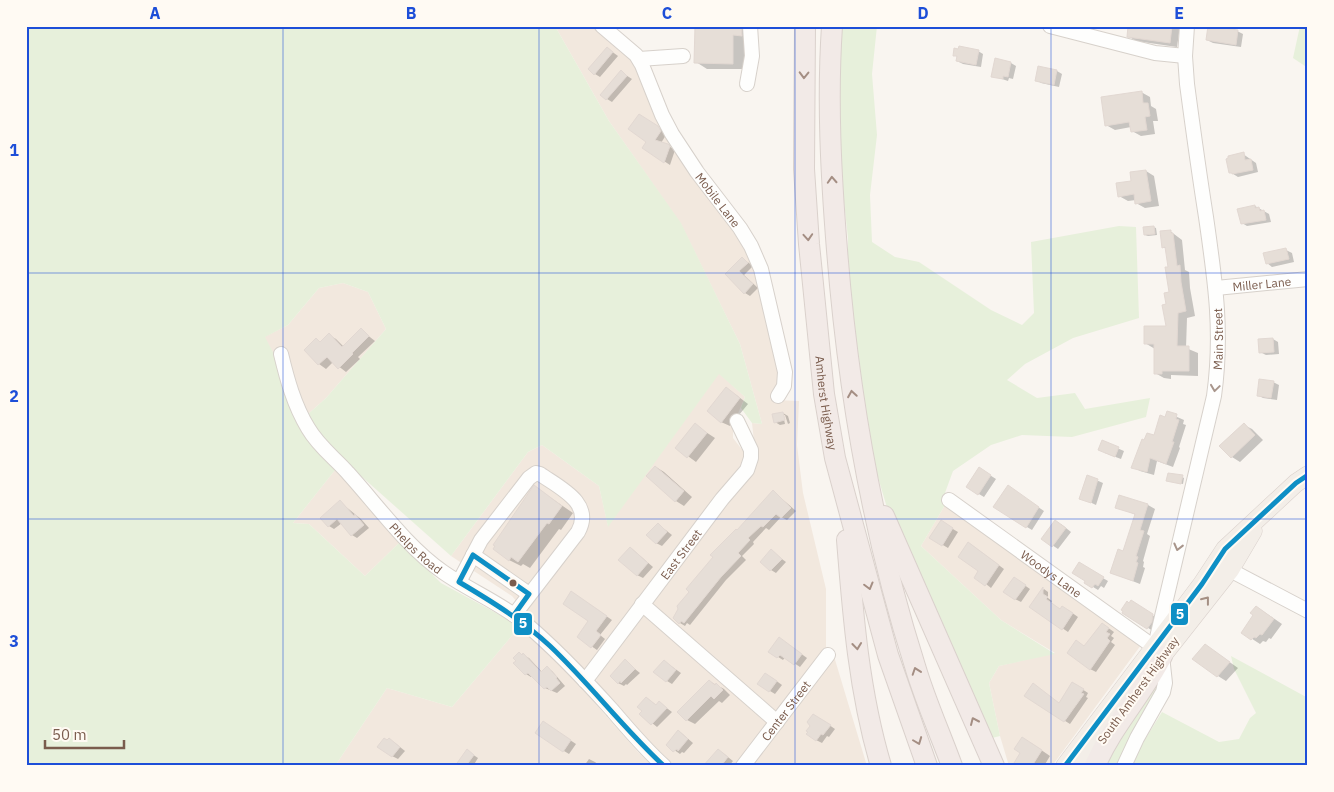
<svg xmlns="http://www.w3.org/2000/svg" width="1334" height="792" font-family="'IBM Plex Sans',sans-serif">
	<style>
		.residential { fill: #f2e8de }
		.green { fill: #e7f0db; fill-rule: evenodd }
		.shadow { fill: #0003 }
		.building { fill: #e6ded7; stroke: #e2d8d2 }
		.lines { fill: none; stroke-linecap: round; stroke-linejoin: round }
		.minor-casing { stroke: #d7d1cb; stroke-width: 16 }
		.major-casing { stroke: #dad1cc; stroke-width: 19 }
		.highway-casing { stroke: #dad1cc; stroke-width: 22 }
		.minor { stroke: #fefefd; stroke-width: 14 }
		.major { stroke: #f3eee8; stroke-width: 18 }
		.highway { stroke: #f2eae7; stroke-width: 20 }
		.bus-1-casing { stroke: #fffaf3; stroke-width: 9 }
		.bus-1 { stroke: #0e8fc5; stroke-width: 5 }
		.oneway { stroke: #a48e83 }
		.oneway2 { stroke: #a8958b }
		.oneway3 { stroke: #a48f83 }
		.grid { fill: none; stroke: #1d4ed8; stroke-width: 1; stroke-opacity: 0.55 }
		.bus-dot { fill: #7a5c4d; stroke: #fffaf3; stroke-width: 2 }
		.labels { text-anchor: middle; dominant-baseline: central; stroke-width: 4; stroke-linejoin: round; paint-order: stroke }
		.street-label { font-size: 12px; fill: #7a5c4d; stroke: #fffaf3 }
		.line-badge { stroke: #fffaf3; stroke-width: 2 }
		.badge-label { font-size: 14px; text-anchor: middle; font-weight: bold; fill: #fff }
		.neatline { fill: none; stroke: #1d4ed8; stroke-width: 2 }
		.grid-label { font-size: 16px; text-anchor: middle; font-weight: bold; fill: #1d4ed8 }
	</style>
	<rect width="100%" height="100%" fill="#f9f5f0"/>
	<path class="residential" d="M555,26H592L635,62L719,209L752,262L779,365L775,400L799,401L797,445L803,493L826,589V648L736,766H672L645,743L600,692L596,679L616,648L723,510L756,459L752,423L762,424L740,344L681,224L609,121Z
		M343,283L368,292L386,329L326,398L297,424L275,356L264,337L288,325L319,288Z
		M719,373L745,397L733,425V438L747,456L720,495L584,671L535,623L512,596L451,556L528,452L542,445L599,486L608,526Z
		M335,470L385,521L400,542L365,576L309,524L293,523Z
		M945,505L1141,645L1052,766H1009L1000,736L989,683L999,666L1055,653L1001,620L921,546Z
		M520,626L556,659L638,752L653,766H335L387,688L452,707Z
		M833,653L867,766H750Z"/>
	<path class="green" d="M26,26H555L609,121L681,223L740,344L762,424L752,423L741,408L745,397L719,374L608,527L599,486L542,445L528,452L451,556L343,460L293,523L309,524L365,576L400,542L441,583L520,626L452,707L387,688L335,766H26ZM343,283L368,292L386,329L326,398L297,424L275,356L265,337L288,325L319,288Z
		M842,26H877L872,74L877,135L870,195L872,242L895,257L919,262L991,310L1022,325L1034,313L1031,242L1119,226L1136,227L1139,318L1073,338L1025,364L1007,380L1037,398L1075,393L1085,409L1150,398L1146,417L1072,437L1022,435L991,445L953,471L942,501L945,505L921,546L1001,620L1055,654L999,666L989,683L1000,736L992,738L941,619L907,553L888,511L872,457L848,310V238L838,146L839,42Z
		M1300,26H1308V68L1293,58Z
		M1231,656L1308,698V766H1131L1134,757L1162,712L1219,742L1239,739L1250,718L1256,713L1234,669Z
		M1155,686L1157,691L1119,766H1100Z"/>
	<path class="shadow" d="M696,26H745L744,69H707L696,62Z
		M1120,26H1180L1177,47L1136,41L1128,36L1129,29Z
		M1209,26H1227L1226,30L1237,31L1243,34L1241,47L1213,43L1207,40Z
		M607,48L618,56L600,77L595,74Z
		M978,51L983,54L981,67L963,64L957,61L958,57L954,55Z
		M1011,63L1016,66L1013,79L1009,78L1008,81L993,76Z
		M1057,71L1062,74L1059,87L1041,83L1036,80Z
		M621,72L632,79L612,102L607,99Z
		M1141,92L1150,97L1151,106L1156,109L1158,121H1153L1155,134L1141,136L1132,131L1131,127L1115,130L1106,125Z
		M639,115L663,131L666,135L661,143L667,145L675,150L670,165L644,148L648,141Z
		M1243,154L1256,163L1258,172L1238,177L1230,172Z
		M1146,171L1154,176L1159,206L1145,208L1136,203V200L1128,201L1119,196Z
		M1255,206L1269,214L1271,222L1247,226L1242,223Z
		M1153,227L1156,228L1157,235L1148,236L1145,235Z
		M1170,231L1182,240L1185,270L1189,272L1190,288L1195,316L1187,318L1186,348L1198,353V376L1171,375V379L1164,378L1155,373V349L1145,343L1167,328L1168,305L1170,294L1169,268L1167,249L1163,247Z
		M1286,250L1292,253L1294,262L1272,267L1267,263Z
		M742,258L753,266L744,275L758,288L750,296L745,293L727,274Z
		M361,330L375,341L358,357L360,359L346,372L333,362L326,369L319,364L316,340L321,342L329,335L336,339L344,347Z
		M1273,339L1278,342L1279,354L1266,355L1260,352Z
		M1273,382L1279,385L1277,400L1263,398L1258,395Z
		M735,394L748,404L730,426L721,422Z
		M783,413L788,416L790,423L788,424L785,415H783L785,424L780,425L775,422Z
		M1168,413L1184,420L1183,424L1186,425L1179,447L1180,448L1173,467L1157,461L1154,475L1140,471L1133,467L1145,441L1155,437L1166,419Z
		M695,425L715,438L696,462L677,448Z
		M1244,425L1252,429L1263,440L1240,462L1232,457Z
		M1103,442L1124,451L1121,459L1105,453Z
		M656,467L664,472L692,497L684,506L676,501Z
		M985,472L996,479L984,497L967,487Z
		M1087,476L1103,483L1096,505L1081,498Z
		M1182,477L1184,478L1183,484L1170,481Z
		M535,487L573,513L561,530L559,529L530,568L523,564L521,566L509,560Z
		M1013,490L1044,511L1032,530L1027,527Z
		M773,491L796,511L787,520L781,517L769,530L766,528L753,542L754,544L742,556L746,560L726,580L690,625L687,623L685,626L680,623L737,531Z
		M1120,497L1148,505L1155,509L1147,534L1150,536L1143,561L1144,562L1143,567L1145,568L1140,584L1112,573L1124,553L1136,515L1117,507Z
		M340,502L361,519L369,528L357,538L352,535L342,523L334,529L329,526Z
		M941,522L958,532L948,548L931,538Z
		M658,524L672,535L662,546L656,543Z
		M1061,524L1071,532L1058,549L1043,539Z
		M969,543L1004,569L991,588L986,584Z
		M631,548L653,567L643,578L637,575Z
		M771,551L786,562L776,573L771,570Z
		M1079,564L1108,581L1104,588L1101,586L1098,590L1085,582L1087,580Z
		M1020,582L1030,589L1021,602L1015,599Z
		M1044,589L1048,592V598L1052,601L1051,603L1060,610H1068L1078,617L1068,632L1031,607Z
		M577,596L612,620L600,635L605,639L597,650L578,637L590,620Z
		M1136,604L1158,619L1153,631L1124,613Z
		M1257,607L1282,624L1271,639L1269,638L1266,642L1263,641L1260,644L1243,633L1255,615Z
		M1107,627L1114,632L1111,636L1114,638L1111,642L1115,645L1096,672L1090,669L1085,647Z
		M785,642L807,658L800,667L785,657L783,660L770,652Z
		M1214,651L1238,668L1226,681L1218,676Z
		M519,653L529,658L542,672L547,668L552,671L565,686L557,693L545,688L532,676L531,677L526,674L517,661Z
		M625,661L640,673L627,685L626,684L624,686L618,683Z
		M664,661L681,673L672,684L667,681Z
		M771,677L782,685L775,694L770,691Z
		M709,681L724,689L730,695L722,703L719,701L695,724L687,720L679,712Z
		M1073,683L1088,693L1086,697L1088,698L1070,724L1025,696L1060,704Z
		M647,698L657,706L660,703L672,712L657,727L641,714Z
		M819,718L835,729L829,737L827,736L822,743L816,740Z
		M549,726L576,744L569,754L564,751Z
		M679,731L693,743L684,753L682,752L680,754L667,745Z
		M388,742L395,743L405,751L398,759L392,756Z
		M1031,743L1050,756L1044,766H1021Z
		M472,754L478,758L473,766H458Z
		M724,754L733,761L729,766H705Z
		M589,759L595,762L600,766H584Z"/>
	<path class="building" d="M695,26H741L742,36L733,35V64L694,63Z
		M1128,26H1172L1170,43L1127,37Z
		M1208,26L1238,30L1236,45L1206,40Z
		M959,46L979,50L976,65L956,61L957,56H953L954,48L958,49Z
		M607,47L613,52L594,75L588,69Z
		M995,58L1011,62L1008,77L1003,76V79L991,77Z
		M1038,66L1057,70L1054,85L1035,81Z
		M621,70L627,76L606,100L600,95Z
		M1142,91L1143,103H1148L1150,116L1145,117L1147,130L1131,132L1129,122L1105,126L1101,97Z
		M639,114L658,126L661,131L655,140L668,144L670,146L664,163L642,148L646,142L628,129Z
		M1244,152L1245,160L1251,159L1253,170L1232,174V173H1229L1226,159L1228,158V156Z
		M1146,170L1151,201L1135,204L1134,194L1118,197L1116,183L1131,181L1130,172Z
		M1255,205V208L1259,207L1260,211L1264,210L1266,220L1241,224L1237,209Z
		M1154,226L1155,234L1144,235L1143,227Z
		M1171,230V233H1173L1177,266L1180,265L1181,282L1186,311L1178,313L1177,346H1189V371H1162V374H1154V344H1144V326H1166L1162,305L1166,304L1164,293L1169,292L1165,267H1168L1165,247L1162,248L1160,231Z
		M1286,248L1289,259L1266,264L1263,253Z
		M742,257L748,263L739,271L753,284L744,294L725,274Z
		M361,328L369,336L352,353L353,354L338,369L327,357L318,365L304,350L316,338L320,342L329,333L342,347Z
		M1273,338L1274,352L1259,353L1258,339Z
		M1259,379L1274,381L1271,398L1257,396Z
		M726,387L740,398L721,423L707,411Z
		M1167,411L1177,414L1176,419L1179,420L1172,442H1174L1166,464L1150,458L1147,472L1131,468L1142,439L1144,440L1147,433L1154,435L1160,415L1165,417Z
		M783,412L785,420L774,423L772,414Z
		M695,423L707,433L687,458L675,448Z
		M1244,423L1255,435L1231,458L1219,446Z
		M1102,440L1119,447L1115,457L1098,450Z
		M655,466L684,491L675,502L646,476Z
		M979,467L991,475L978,495L966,487Z
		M1168,473L1183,475L1181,484L1166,481Z
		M1087,475L1098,479L1091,503L1079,499Z
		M534,485L562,506L549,524L547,523L518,562L511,557L509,561L493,549L495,546L493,545Z
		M1008,485L1039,507L1026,528L993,507Z
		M773,490L791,508L781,518L776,514L763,527L761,526L748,538L750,540L738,553L741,556L721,577L684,623L681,621L679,624L673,618L678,609L677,606L689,592L686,589L713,557L710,555L736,529L737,530Z
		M1119,495L1148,504L1140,530L1144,531L1136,556L1138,557L1136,562L1138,563L1133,581L1110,573L1118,549L1123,551L1135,514L1115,508Z
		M340,500L354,516L355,514L364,525L351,536L337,519L328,527L320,518Z
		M941,520L953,528L942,546L929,538Z
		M1055,520L1066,528L1052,547L1041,539Z
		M658,523L667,532L656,544L646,535Z
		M968,542L999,565L985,586L974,578L978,571L958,557Z
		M630,547L648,563L637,576L618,560Z
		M771,549L782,559L770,571L760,562Z
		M1079,562L1104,577L1098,586L1095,584L1092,588L1084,583L1085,581L1072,573Z
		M1014,577L1026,585L1015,600L1003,592Z
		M1043,587V594L1048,597L1046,599L1060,609L1062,606L1073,613L1062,630L1029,607Z
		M571,591L607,616L596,631L601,635L591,648L577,637L588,621L563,604Z
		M1131,600L1153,614L1152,622L1147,629L1122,613L1123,611L1121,610L1127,601L1129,603Z
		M1256,606L1274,619L1262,635L1260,634L1256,638L1254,637L1251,640L1241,633L1253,615L1250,613Z
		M1102,623L1109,628L1106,632L1110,634L1107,638L1110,641L1090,670L1067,653L1076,640L1084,646Z
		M779,637L802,654L794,665L780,655L777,658L768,652Z
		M1205,644L1230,662L1217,677L1192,659Z
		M519,652L522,655L523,653L541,672L547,666L557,677L556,678L560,683L551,691L547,687L544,689L528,673L525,675L513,663L516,661L513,658Z
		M625,659L635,669L621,683L620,681L618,684L610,676Z
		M664,660L676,670L666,682L653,672Z
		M765,673L777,681L769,692L757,684Z
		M709,680L715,685L716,683L723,690L714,699L711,696L686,721L677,712Z
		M1072,682L1084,689L1081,693L1084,694L1064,722L1024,696L1033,683L1059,703Z
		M646,697L656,705L659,701L667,708L651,725L639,714L642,711L637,707Z
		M813,714L831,725L823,735L821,734L816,741L806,734L808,732L806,731L810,726L807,722Z
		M543,721L571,740L563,752L535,733Z
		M678,730L688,739L678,751L677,749L673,752L666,745Z
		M1022,737L1042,750L1032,766H1018L1014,763L1020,753L1014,749Z
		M384,738L387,740L389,738L400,747L392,757L377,747Z
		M467,749L474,755L466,766H455Z
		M718,749L728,757L721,766H703Z"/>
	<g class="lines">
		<g class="minor-casing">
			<g id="minor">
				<path id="s1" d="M602,26L636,55L642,65L662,115L672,134L697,172L740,228L751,246L761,269L785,372L784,386L778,396"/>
				<path d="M1050,26L1155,53L1185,56"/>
				<path d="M639,59L683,56"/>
				<path d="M747,84L752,56L750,26"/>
				<path id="s2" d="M1216,288L1308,279"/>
				<path id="s3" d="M281,354C287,379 294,405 308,428C319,447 335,458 348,473C378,506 406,546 443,572C470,591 501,603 526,624C557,650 585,680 612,710C629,730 645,749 664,766"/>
				<path id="s4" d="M949,500L1154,647L1162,656L1165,683L1163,692L1137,738L1124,766"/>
				<path d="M473,555L529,594"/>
				<path d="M1230,570L1308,611"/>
				<path d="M459,582L481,540L529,478L536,473L540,474C560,488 594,503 578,532L514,615"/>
				<path d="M642,604L777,722"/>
				<path id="s5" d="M1155,646L1214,396C1223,332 1215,280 1206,217C1199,173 1193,129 1187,84L1185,56L1187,26"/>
				<path id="s6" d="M585,681L722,499L747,470L751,458V450L737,421"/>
				<path id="s7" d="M743,766L828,655"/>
			</g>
		</g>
		<g class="major-casing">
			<path id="major" d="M1163,655L1230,570L1253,531
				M1065,766L1202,584L1225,549L1296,483L1308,475
				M1083,766L1100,741"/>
		</g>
		<g class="highway-casing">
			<g id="highway">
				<path id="s8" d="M805,26L804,169L809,244L824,394L835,458L888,655L927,766"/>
				<path d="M832,26C827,101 831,175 837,250C848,391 872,531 915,666C925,700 940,733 952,766"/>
				<path d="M884,516L994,766"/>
				<path d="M847,540C853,616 859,692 881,766"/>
				<path d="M1095,766C1112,726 1142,695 1162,656"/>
			</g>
		</g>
		<use href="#minor" class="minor"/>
		<use href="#major" class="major"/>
		<use href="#highway" class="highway"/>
		<g class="bus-1-casing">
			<path id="bus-1" d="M514,615L529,594L473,555L459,582C491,601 522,620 550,646C590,684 623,728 664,766
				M1065,766L1202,584L1225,549L1296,483L1308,475"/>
		</g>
		<use href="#bus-1" class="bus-1"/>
	</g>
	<defs><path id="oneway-chevron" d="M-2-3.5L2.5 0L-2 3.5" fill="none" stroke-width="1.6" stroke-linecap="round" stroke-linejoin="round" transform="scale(1.25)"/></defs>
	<g class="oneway">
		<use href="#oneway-chevron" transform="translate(804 75) rotate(91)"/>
		<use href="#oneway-chevron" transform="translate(832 180) rotate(-93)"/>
		<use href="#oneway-chevron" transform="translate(808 237) rotate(86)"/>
		<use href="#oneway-chevron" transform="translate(852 394) rotate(-99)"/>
		<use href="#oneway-chevron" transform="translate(869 586) rotate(75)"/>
		<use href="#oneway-chevron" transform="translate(857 646) rotate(84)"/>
		<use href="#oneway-chevron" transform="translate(916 671) rotate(-109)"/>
		<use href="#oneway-chevron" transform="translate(974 721) rotate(-114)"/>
		<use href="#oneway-chevron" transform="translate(918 741) rotate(69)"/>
	</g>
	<g class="oneway2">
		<use href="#oneway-chevron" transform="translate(1215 388) rotate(98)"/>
		<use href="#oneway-chevron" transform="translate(1178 547) rotate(104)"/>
	</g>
	<use class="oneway3" href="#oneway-chevron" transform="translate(1206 600) rotate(-52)"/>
	<path class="grid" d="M283,26V766M539,26V766M795,26V766M1051,26V766M26,273H1308M26,519H1308"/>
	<circle class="bus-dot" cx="513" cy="583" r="4.5"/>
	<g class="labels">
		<g class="street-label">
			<text stroke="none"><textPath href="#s1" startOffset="212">Mobile Lane</textPath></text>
			<text stroke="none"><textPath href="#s2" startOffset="46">Miller Lane</textPath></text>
			<text stroke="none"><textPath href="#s5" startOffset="314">Main Street</textPath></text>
			<text stroke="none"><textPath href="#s8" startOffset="378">Amherst Highway</textPath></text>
			<text stroke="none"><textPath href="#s3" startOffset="241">Phelps Road</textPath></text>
			<text stroke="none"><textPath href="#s6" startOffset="159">East Street</textPath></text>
			<text stroke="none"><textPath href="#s4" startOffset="126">Woodys Lane</textPath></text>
			<text transform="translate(1138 690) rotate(-54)">South Amherst Highway</text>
			<text stroke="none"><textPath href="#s7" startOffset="70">Center Street</textPath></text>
		</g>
	</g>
	<g class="line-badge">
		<rect x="1170" y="602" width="19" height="24" rx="5" fill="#0e8fc5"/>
		<rect x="513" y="612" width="20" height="24" rx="5" fill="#0e8fc5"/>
	</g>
	<g class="badge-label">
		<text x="1180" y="619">5</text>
		<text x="523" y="628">5</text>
	</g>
	<rect width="1334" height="792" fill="none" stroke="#fffaf3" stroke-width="55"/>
	<path d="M45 740v8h79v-8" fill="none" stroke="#7a5c4d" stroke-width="2.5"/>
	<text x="52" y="740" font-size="15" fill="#7a5c4d" stroke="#fffaf3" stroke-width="4" paint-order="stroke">50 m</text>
	<rect x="28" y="28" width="1278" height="736" class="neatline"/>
	<g class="grid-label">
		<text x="155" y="19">A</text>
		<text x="411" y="19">B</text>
		<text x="667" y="19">C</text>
		<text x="923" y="19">D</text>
		<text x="1179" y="19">E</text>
		<text x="14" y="156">1</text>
		<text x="14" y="402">2</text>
		<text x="14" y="647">3</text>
	</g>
</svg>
